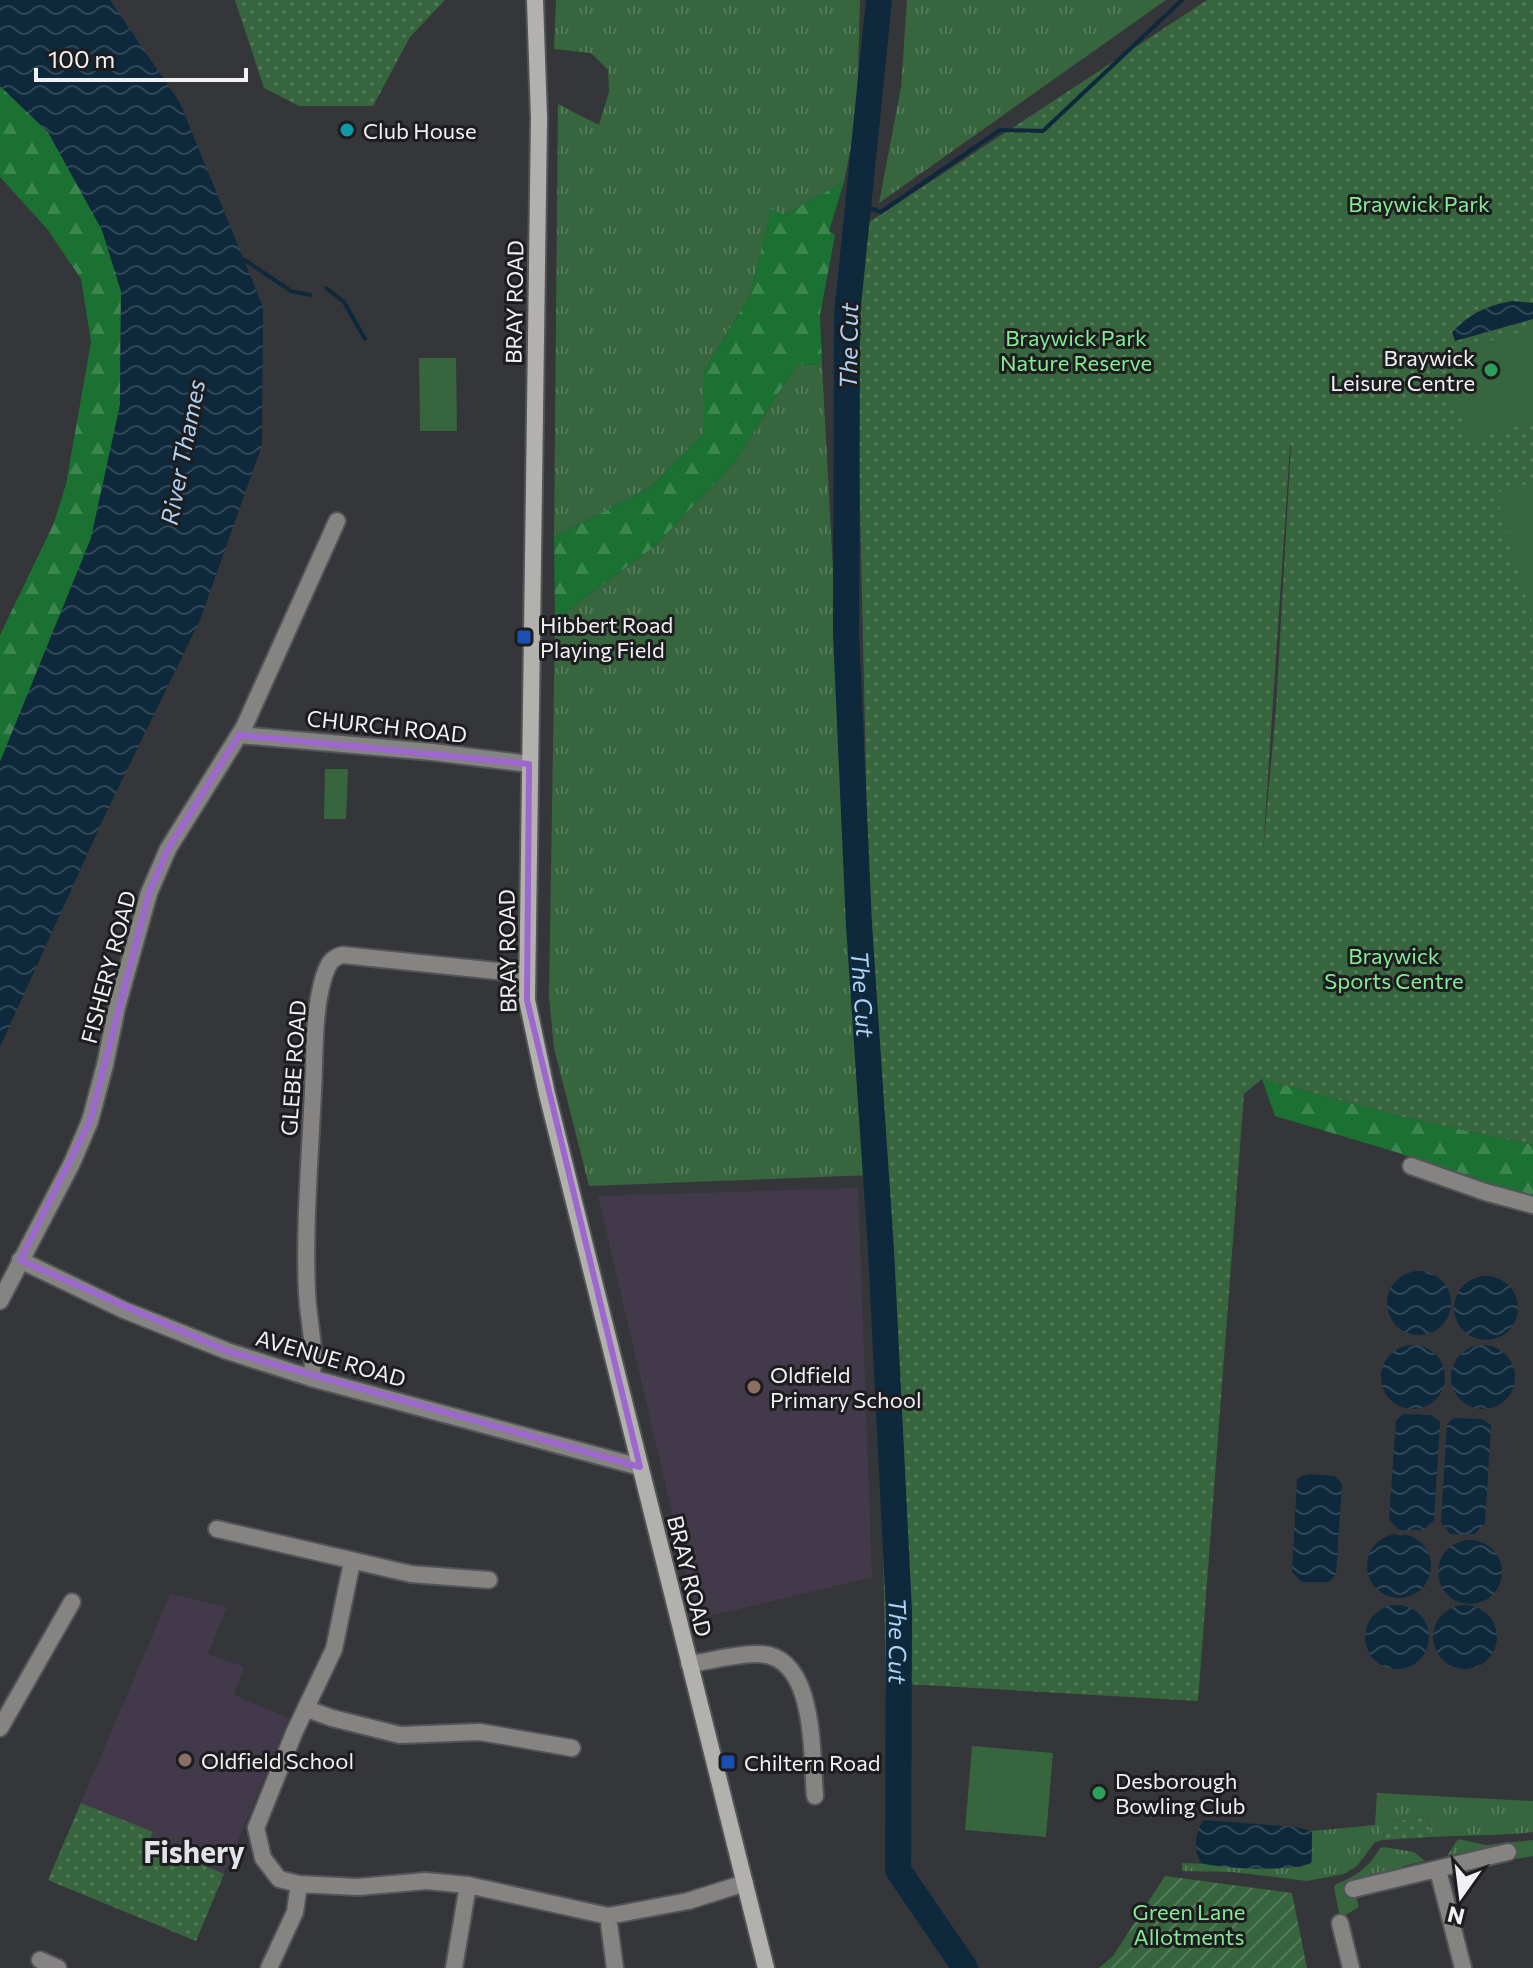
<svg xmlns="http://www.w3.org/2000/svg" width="1533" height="1968" font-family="Commissioner,sans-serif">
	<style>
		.education { fill: #423a4a }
		.grass { fill: url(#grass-tufts) }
		.forest { fill: url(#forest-firs) }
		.park { fill: url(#park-dots); fill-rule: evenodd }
		.garden { fill: url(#garden-furrows) }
		.pitch { fill: #37653e }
		.water { fill: url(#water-waves) }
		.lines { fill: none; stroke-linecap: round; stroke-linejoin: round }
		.stream { stroke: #0e283c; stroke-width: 4 }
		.river { stroke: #0e283c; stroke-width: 26 }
		.street-casing { stroke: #535457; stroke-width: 20 }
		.secondary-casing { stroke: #535457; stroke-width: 20 }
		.street { stroke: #858483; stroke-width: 16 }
		.secondary { stroke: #b2b1ae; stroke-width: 16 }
		.marked { fill: none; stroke: #9e67cf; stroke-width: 6; stroke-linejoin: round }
		.culture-dot { fill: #0f9aa8; stroke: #1d1d1f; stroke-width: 3 }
		.leisure-dot { fill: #2e9e5b; stroke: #1d1d1f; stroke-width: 3 }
		.transit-dot { fill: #1a4fb4; stroke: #1d1d1f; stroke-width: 3 }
		.education-dot { fill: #8d6e63; stroke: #1d1d1f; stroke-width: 3 }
		.labels { text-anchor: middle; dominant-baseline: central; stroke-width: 6; stroke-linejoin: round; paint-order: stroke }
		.poi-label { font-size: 22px; fill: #f1f1f4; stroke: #1d1d1f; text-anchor: start }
		.park-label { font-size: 22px; fill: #83ec95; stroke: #1d1d1f }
		.street-label { font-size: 22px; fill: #f1f1f4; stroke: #1d1d1f }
		.water-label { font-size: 24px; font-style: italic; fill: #aed3f5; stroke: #1d1d1f }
		.district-label { font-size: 30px; font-weight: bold; fill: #e2e3e8; stroke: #1d1d1f }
	</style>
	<defs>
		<pattern id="grass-tufts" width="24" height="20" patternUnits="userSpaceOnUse" patternTransform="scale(2)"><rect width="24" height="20" fill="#37653e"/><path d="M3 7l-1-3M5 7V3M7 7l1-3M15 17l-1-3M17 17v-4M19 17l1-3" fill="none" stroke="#547c5a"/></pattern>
		<pattern id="forest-firs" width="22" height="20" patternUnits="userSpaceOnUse" patternTransform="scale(2)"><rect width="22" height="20" fill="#1b7132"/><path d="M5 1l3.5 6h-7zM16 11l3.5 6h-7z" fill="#3d8650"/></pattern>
		<pattern id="park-dots" width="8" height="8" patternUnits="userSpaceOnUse" patternTransform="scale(2)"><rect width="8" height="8" fill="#37653e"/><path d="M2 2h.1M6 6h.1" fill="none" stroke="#547c5a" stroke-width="1.8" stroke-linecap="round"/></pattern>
		<pattern id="garden-furrows" width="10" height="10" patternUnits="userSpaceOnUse" patternTransform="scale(2)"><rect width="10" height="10" fill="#37653e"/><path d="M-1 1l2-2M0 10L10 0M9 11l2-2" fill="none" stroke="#547c5a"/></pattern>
		<pattern id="water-waves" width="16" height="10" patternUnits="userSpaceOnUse" patternTransform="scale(2)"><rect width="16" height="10" fill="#0e283c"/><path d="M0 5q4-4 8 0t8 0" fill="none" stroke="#324859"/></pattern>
	</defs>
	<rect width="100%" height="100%" fill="#353639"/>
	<path class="education" d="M858,1188L872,1577L697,1619L598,1196Z
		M170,1594L227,1607L208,1654L244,1667L234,1695L289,1718L196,1941L48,1880Z"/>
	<path class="grass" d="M556,0H860L857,115L844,182L784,215L771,210L750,295L703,373V434L651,487L554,537L558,104L599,125L609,92L608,70L591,53L554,49Z
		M907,0H1166L879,203L901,87Z
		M797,364L822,365L845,794L872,1175L589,1186L554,1048L549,997L555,620L655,546L734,463Z
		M1377,1793L1533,1801V1832C1499,1836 1466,1835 1431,1837L1428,1816L1381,1823L1383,1840L1375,1842L1357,1866L1344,1874L1307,1881L1233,1872L1182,1871V1863L1300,1867L1312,1862V1831L1375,1825Z
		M1458,1839L1486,1845L1533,1840V1856L1516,1859L1513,1846L1489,1852L1483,1848L1447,1856Z
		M1384,1847L1414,1852L1425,1861L1403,1866L1398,1874L1390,1875L1385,1871L1369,1875L1353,1886L1359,1907L1340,1918L1334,1887L1336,1884C1357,1876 1369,1867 1380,1848Z"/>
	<path class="forest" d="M0,86L48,132L102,230L121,291L120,405L91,539L0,762V635L54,523L66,484L91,342L81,279L48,230L0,177Z
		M844,182L829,231L835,235L820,315L822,365L797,364L734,463L655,546L555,620L554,537L651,487L703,434V373L750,295L771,209L784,215Z
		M1262,1079L1403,1117L1533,1145V1195L1477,1183L1399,1153L1275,1116Z"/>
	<path class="park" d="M235,0H445L410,37L373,106H299L264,88Z
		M1207,0H1533V1145L1403,1117L1262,1079L1244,1094L1198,1701L886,1683L854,232ZM1291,446L1276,709L1263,851L1290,447Z
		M81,1803L153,1832L149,1842L224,1874L196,1941L48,1880Z
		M1428,1816L1431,1837L1383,1840L1381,1823Z"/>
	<path class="garden" d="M1165,1876L1292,1893L1307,1968H1099L1113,1956Z"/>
	<path class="pitch" d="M1533,329V422L1469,440L1460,408L1453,409L1447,388L1454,385L1445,353Z
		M419,358H456L457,431H420Z
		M1533,482V624L1496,493Z
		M325,769H348L346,819H324Z
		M972,1746L1053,1753L1046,1837L965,1830Z"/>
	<path class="water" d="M0,0H110L180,103L263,307L262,445L200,620L105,815L0,1047V762L91,538L120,405L121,291L102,230L48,132L0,86Z
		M1512,301L1533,303V319L1455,341L1452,332C1471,313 1486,306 1512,301Z
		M1387 1303a32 32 0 1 1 64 0a32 32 0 1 1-64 0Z
		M1454 1308a32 32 0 1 1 64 0a32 32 0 1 1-64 0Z
		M1381 1377a32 32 0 1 1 64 0a32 32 0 1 1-64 0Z
		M1451 1377a32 32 0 1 1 64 0a32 32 0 1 1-64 0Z
		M1403,1414L1431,1415L1440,1422L1434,1520L1423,1530H1399L1389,1519L1396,1421Z
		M1454,1418L1482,1419L1491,1425L1485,1523L1474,1534H1450L1441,1522L1447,1424Z
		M1306,1474L1335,1476L1342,1484L1336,1574L1329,1582H1302L1292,1572L1297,1479Z
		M1367 1566a32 32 0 1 1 64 0a32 32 0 1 1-64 0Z
		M1438 1572a32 32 0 1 1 64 0a32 32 0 1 1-64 0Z
		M1433 1637a32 32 0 1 1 64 0a32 32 0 1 1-64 0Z
		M1365 1637a32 32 0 1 1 64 0a32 32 0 1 1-64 0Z
		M1204,1820L1295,1827L1312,1831L1311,1863C1290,1872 1224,1869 1201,1863C1193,1851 1195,1831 1204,1820Z"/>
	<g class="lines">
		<path class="stream" d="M858,204L881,212L1000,130L1043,131L1182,0
			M243,259L291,291L310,295
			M326,288L344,302L365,339"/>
		<path class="river" id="s1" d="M879,0L847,315L846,633L859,925L881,1250L899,1612L898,1870L965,1968"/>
		<g class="street-casing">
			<path id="street" d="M239,735L432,752L529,764
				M1411,1166L1485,1192L1533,1205
				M20,1260L124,1310L227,1351L311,1378L640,1467
				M0,1301L72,1163L90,1121L105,1065L117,1007L149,893L168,849L244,727L337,521
				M311,1378C317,1350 308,1320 307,1293C304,1226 310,1158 313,1091C315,1054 313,1012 324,976C328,965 331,957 343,955L526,974
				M217,1529L411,1574L489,1580
				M352,1562L334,1649L294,1733L256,1828L263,1858L279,1879L299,1884L358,1887L426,1881L468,1885L608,1916L688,1901L745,1883
				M689,1664C711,1661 735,1654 757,1654C817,1653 811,1755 815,1796
				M307,1709L332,1718L400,1735L480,1732L572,1748
				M0,1728L72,1602
				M1438,1870L1463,1968
				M1353,1889L1508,1852
				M608,1916L615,1968
				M1340,1923L1351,1968
				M40,1960L58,1968
				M269,1968L295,1912L299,1884
				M454,1968L468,1885"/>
		</g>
		<g class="secondary-casing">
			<path id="secondary" d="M535,0L539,118L527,1000L547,1094L766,1968"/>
		</g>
		<use href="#street" class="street"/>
		<use href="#secondary" class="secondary"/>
	</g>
	<path class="marked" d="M239,735L529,764L527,1000L640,1467L227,1351L20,1260L90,1121L149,893L168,849Z"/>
	<circle class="culture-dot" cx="347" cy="130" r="8"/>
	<g class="leisure-dot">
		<circle cx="1491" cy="370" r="8"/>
		<circle cx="1099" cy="1793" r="8"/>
	</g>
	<g class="transit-dot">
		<rect x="516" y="629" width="16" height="16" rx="4"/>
		<rect x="720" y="1754" width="16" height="16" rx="4"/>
	</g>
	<g class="education-dot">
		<circle cx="754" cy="1387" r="8"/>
		<circle cx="185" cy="1760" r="8"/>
	</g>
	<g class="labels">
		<g class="poi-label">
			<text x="363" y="130">Club House</text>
			<text x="1475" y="357" text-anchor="end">Braywick<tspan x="1475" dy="25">Leisure Centre</tspan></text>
			<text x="540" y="624">Hibbert Road<tspan x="540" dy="25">Playing Field</tspan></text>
			<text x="770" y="1374">Oldfield<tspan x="770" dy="25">Primary School</tspan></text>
			<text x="201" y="1760">Oldfield School</text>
			<text x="744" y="1762">Chiltern Road</text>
			<text x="1115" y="1780">Desborough<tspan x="1115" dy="25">Bowling Club</tspan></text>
		</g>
		<g class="park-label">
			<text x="1419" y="203">Braywick Park</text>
			<text x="1076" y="337">Braywick Park<tspan x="1076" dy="25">Nature Reserve</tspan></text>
			<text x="1394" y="955">Braywick<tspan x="1394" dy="25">Sports Centre</tspan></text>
			<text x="1189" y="1911">Green Lane<tspan x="1189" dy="25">Allotments</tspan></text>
		</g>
		<g class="street-label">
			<text transform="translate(514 302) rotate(-89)">BRAY ROAD</text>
			<text transform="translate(387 726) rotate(6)">CHURCH ROAD</text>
			<text transform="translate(507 951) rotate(-91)">BRAY ROAD</text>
			<text transform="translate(108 967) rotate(-75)">FISHERY ROAD</text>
			<text transform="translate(293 1068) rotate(-86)">GLEBE ROAD</text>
			<text transform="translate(331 1358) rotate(16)">AVENUE ROAD</text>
			<text transform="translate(690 1576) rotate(76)">BRAY ROAD</text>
		</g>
		<g class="water-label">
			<text transform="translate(848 346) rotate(-89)">The Cut</text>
			<text transform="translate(182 452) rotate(-79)">River Thames</text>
			<text stroke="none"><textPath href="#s1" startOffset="996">The Cut</textPath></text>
			<text stroke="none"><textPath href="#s1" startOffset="1644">The Cut</textPath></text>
		</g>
		<g class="district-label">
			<text x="194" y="1850">Fishery</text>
		</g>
	</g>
	<g transform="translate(1461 1896) rotate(194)" stroke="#1d1d1f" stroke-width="6" paint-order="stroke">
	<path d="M0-6L14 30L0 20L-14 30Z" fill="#f1f1f4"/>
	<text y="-12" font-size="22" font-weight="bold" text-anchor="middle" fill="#f1f1f4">N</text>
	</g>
	<path d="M36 68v12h210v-12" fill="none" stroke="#f1f1f4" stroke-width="4"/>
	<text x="48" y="68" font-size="24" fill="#f1f1f4" stroke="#1d1d1f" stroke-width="6" paint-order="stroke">100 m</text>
</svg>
